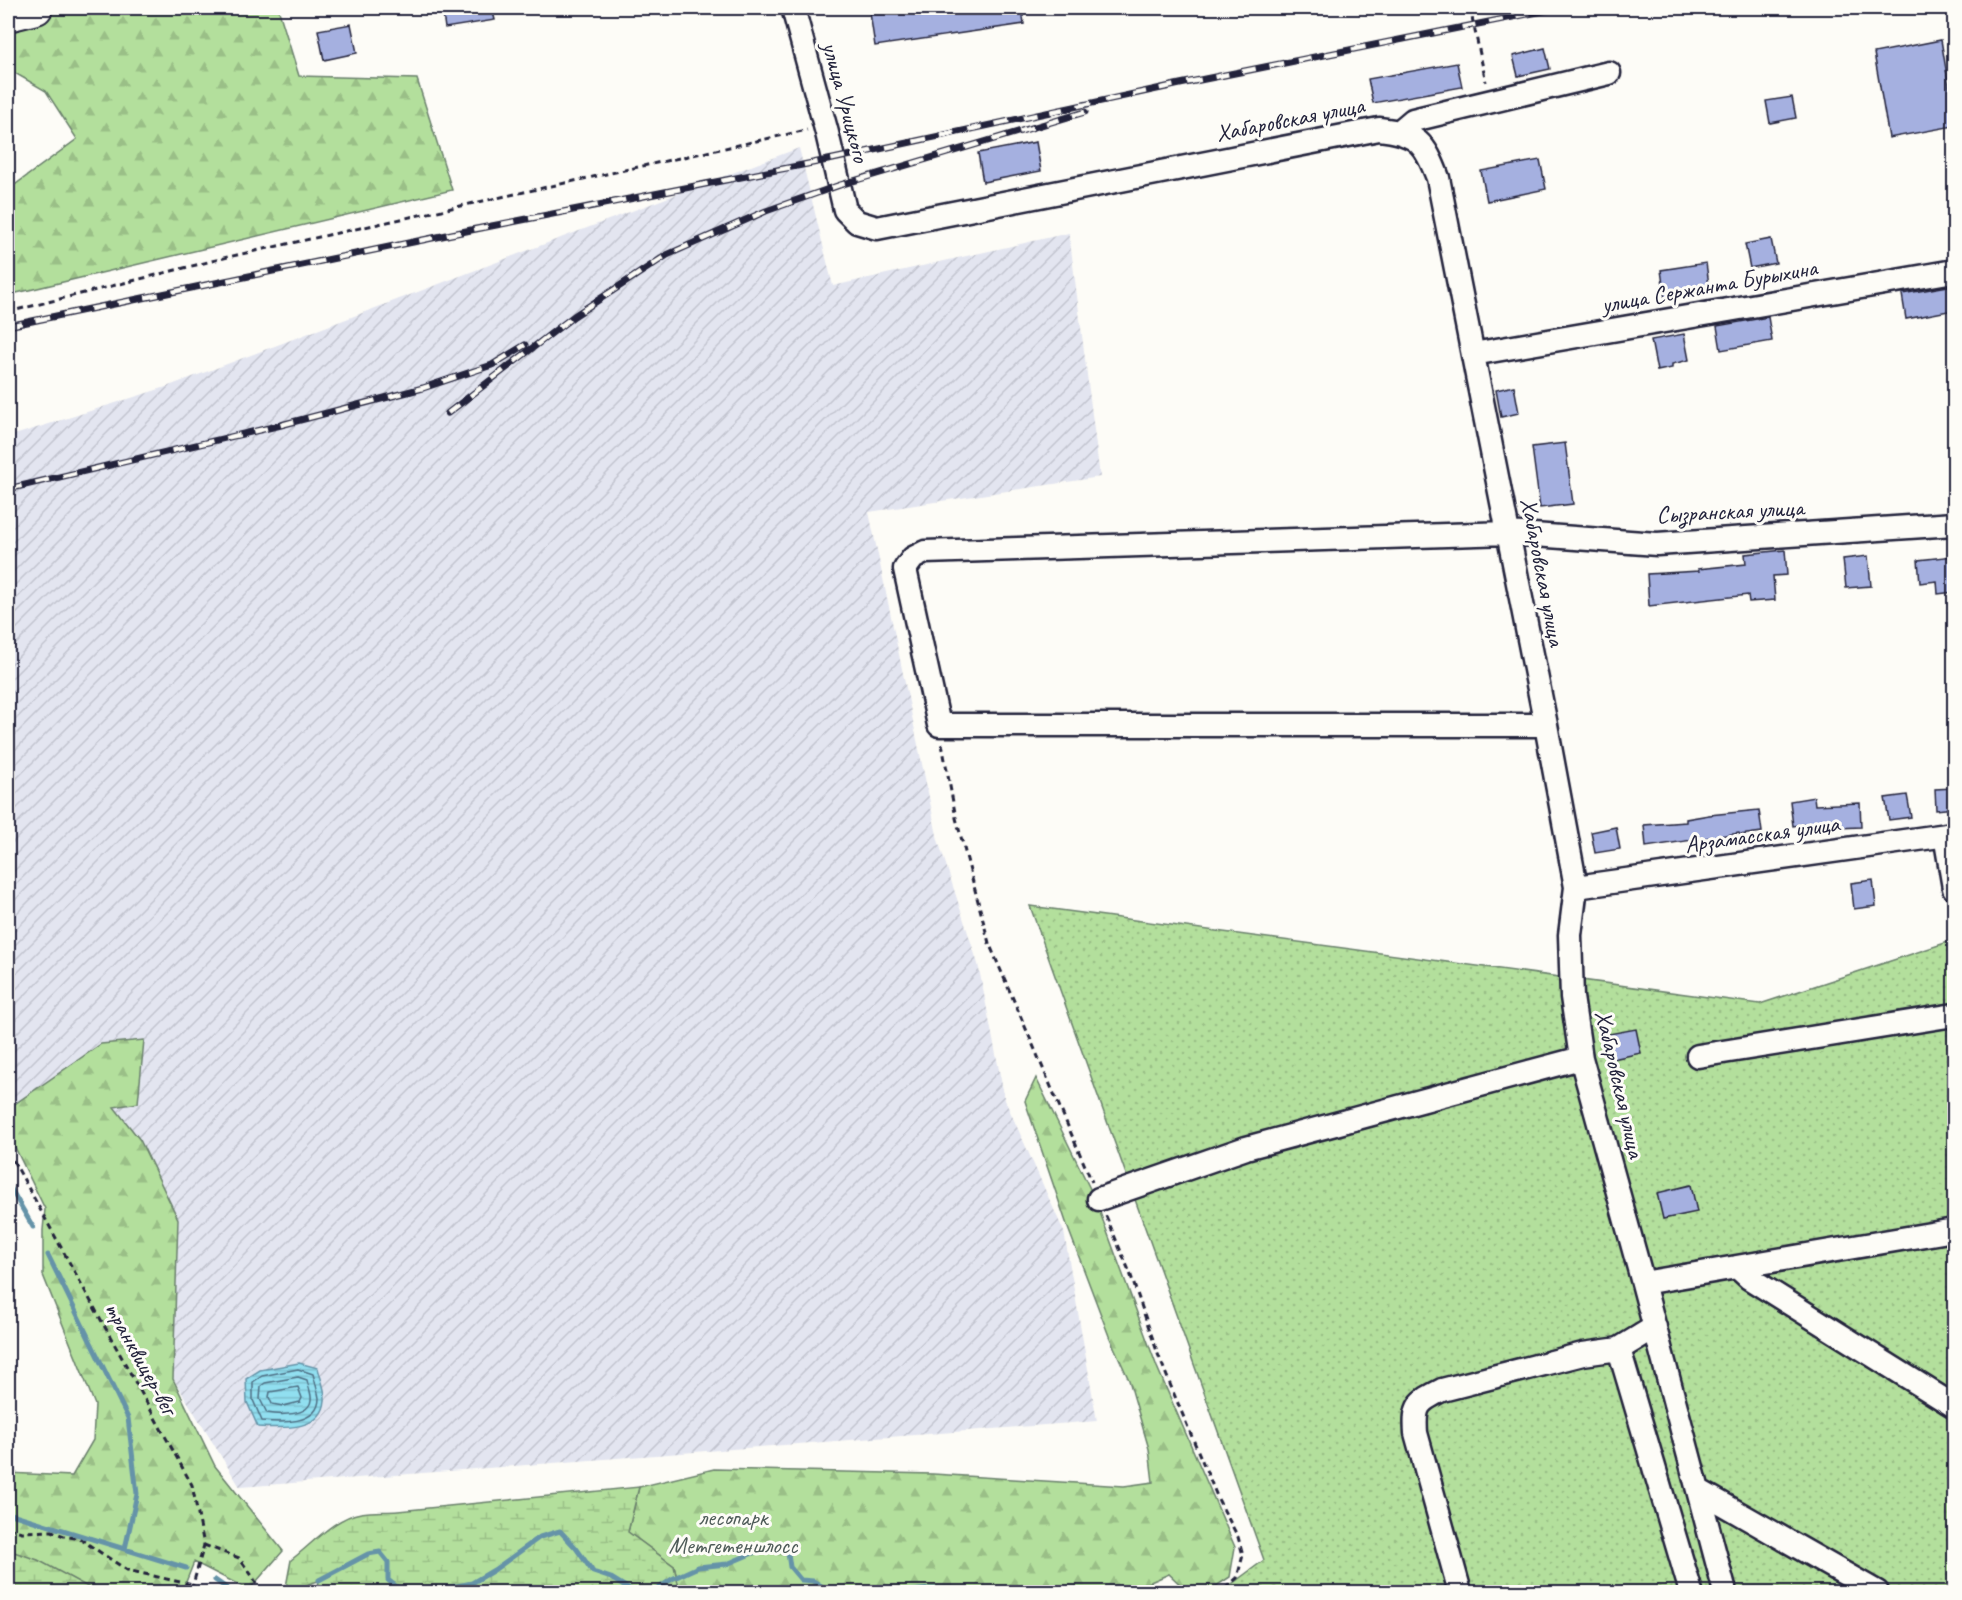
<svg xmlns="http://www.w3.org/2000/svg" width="1962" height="1600" font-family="Caveat,sans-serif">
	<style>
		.industrial { fill: url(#industrial-furrows) }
		.forest { fill: url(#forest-firs); stroke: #6a806c; stroke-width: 1.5 }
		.wetland { fill: url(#wetland-marsh); stroke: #6a806c; stroke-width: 1.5 }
		.garden { fill: url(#garden-dots); stroke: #6a806c; stroke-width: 1.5 }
		.water { fill: url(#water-rules); stroke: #6593a8; stroke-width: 1.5 }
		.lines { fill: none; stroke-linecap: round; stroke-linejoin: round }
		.shore { stroke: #4e6e83; stroke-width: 1.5 }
		.stream { stroke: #6593a8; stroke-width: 5 }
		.building { fill: #a5b0e0; stroke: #22223b; stroke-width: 1.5 }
		.street-casing { stroke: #22223b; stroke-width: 27 }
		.secondary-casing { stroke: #22223b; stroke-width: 36 }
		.path { stroke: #22223b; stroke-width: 3; stroke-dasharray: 6 4.5; stroke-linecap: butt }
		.street { stroke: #fdfcf7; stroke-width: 22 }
		.secondary { stroke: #fdfcf7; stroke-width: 32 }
		.rail-casing { stroke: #22223b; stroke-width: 7 }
		.rail { stroke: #fdfcf7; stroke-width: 4.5; stroke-dasharray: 14; stroke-linecap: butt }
		.labels { text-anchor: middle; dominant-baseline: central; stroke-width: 6; stroke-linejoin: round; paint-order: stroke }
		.street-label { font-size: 24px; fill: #22223b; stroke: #fdfcf7 }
		.park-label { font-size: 24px; fill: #4e5b58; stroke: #fdfcf7 }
	</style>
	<defs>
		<pattern id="industrial-furrows" width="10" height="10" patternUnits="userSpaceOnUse" patternTransform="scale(1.5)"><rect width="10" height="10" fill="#e3e5f0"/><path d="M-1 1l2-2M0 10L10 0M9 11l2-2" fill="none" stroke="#c2c4cf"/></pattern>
		<pattern id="forest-firs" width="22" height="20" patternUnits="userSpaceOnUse" patternTransform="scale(1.5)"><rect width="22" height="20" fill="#b3df9c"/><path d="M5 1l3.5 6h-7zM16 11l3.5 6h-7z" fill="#9abf87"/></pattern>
		<pattern id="wetland-marsh" width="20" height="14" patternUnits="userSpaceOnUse" patternTransform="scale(1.5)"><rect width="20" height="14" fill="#b3df9c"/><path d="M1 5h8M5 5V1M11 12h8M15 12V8" fill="none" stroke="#9abf87"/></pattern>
		<pattern id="garden-dots" width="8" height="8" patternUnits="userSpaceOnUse" patternTransform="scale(1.5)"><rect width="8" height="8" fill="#b3df9c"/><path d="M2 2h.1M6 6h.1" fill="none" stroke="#9abf87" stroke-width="1.8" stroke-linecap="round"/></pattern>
		<pattern id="water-rules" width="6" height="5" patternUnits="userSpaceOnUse" patternTransform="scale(1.5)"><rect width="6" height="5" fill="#91dff0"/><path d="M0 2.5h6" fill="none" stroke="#7dbfcf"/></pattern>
	</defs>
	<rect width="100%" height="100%" fill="#fdfcf7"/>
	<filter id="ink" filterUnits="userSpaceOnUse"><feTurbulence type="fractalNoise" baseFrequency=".0167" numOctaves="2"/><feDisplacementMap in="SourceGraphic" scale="12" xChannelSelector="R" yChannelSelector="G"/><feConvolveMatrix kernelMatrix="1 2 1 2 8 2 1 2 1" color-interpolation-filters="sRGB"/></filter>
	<g filter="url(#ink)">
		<path class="industrial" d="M799,148L833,286L1069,233L1100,477L869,512L938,840L978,964L1005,1100L1064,1232L1097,1421L240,1487L8,1110V437L166,387Z"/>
		<path class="forest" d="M8,8H278L299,76L417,79L452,190L8,295V190L77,139L46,91L8,69Z
			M144,1040L138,1103L114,1107L140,1140L178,1219L173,1379L215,1466L283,1551L249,1590L194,1562L182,1592H8V1473L72,1476L93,1440L95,1405L43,1275V1230L45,1209L8,1133V1107L16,1103L101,1044Z
			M1036,1078L1095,1199L1157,1367L1235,1547L1230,1577L1207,1592H1188L1169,1574L1146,1584L1148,1592H680L674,1566L628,1532L639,1487L714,1469L933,1474L1124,1486L1153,1482L1149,1449L1129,1380L1109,1336L1068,1228L1025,1101Z"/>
		<path class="wetland" d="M639,1487L628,1532L674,1566L680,1592H317L319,1581C306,1583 298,1592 285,1592L291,1560C311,1545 335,1517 361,1513C373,1511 386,1512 398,1511Z
			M8,1550L38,1560L97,1592H8Z"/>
		<path class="garden" d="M1030,906L1760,1004L1954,940V1592H1221L1264,1560Z"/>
		<path class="water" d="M299,1363L318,1368C320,1377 326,1391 325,1400C323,1432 280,1428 258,1427L247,1402L246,1379L260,1370Z"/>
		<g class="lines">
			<path class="shore" d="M298,1369L313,1374C315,1382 318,1391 319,1398C319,1425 280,1423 262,1421L253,1400V1382L262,1376Z
				M298,1377L307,1380C308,1386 312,1394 311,1400C309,1417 278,1415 267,1413L260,1399L261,1386L265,1383Z
				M298,1387L302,1398L300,1402L283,1406L272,1404L269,1397L270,1392Z"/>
			<path class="stream" d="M8,1184L33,1227
				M48,1255L128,1418L137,1494L125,1549
				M8,1513L186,1568
				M215,1580L232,1592
				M319,1580L368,1554L380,1552L388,1562V1580L403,1592L437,1590L472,1583L494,1570L540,1537L560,1531L576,1548L593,1572L611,1578L632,1591L653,1592L672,1579L698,1567L727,1564L760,1550L777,1548L788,1553L790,1567L801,1580L813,1581L831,1592
				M903,1592C926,1589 950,1586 972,1592"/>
		</g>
		<path class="building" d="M442,8H492L495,20L445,28Z
			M908,8H1022L1024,24L875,46L870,13Z
			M351,24L357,53L324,60L318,30Z
			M1941,40L1954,116V126L1889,138L1874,53Z
			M1545,48L1550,69L1518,76L1513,56Z
			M1457,63L1462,87L1373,103L1368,79Z
			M1792,97L1796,118L1770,123L1766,101Z
			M1036,142L1041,171L983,182L978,153Z
			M1540,160L1546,189L1487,201L1481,171Z
			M1771,239L1776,263L1750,268L1745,244Z
			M1706,263L1710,292L1665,299L1661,270Z
			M1954,285V310L1906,319L1902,294Z
			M1768,317L1772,341L1721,350L1717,326Z
			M1684,334L1689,360L1672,364V368L1657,371L1651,340Z
			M1514,386L1519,413L1501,417L1496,390Z
			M1565,443L1573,504L1540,508L1532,447Z
			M1785,550L1787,575L1773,576L1775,600L1749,602L1748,595L1649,606L1647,574L1699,571L1698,569L1746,564L1745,554Z
			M1868,556L1871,586L1846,588L1843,559Z
			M1954,556V592L1938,594L1937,581L1920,583L1918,560Z
			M1954,788V808L1936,810L1935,789Z
			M1907,795L1911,817L1889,820L1885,798Z
			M1814,797L1815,805L1860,803L1861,827L1837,828L1836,820L1793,826L1790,801Z
			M1759,810L1762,832L1740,835L1739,833L1646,847L1644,825L1686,822V819L1709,815Z
			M1616,827L1620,849L1595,853L1591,832Z
			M1873,880L1876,906L1854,909L1851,883Z
			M1636,1029L1641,1053L1608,1060L1603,1035Z
			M1691,1185L1697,1212L1663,1219L1657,1193Z"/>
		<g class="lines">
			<g class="street-casing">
				<path id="street" d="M793,8L827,133L845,210L857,222L877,228L1379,129C1417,133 1425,143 1438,178L1546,725L1576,887L1570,935L1572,997L1581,1058L1643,1283L1725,1592
					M1400,131L1413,120L1609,73
					M1473,354L1954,271
					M1546,725H939L905,569L913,558L925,552L1508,533L1657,544L1954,524
					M1945,835L1954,888
					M1576,887L1954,834
					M1698,1056L1954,1015
					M1099,1199L1246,1148L1581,1058
					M1737,1267L1749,1278L1954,1406
					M1643,1283L1954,1230
					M1655,1327L1619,1349L1691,1592
					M1698,1490L1877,1592
					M1460,1592L1416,1433C1414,1405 1418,1402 1442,1390L1583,1354L1619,1349"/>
			</g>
			<g class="secondary-casing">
				<path id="secondary" d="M8,15L36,8"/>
			</g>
			<path class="path" d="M1470,8L1486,82
				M8,312L228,257L807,130
				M942,744L956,818L989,943L1092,1182
				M8,1151L192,1485L204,1545L191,1592
				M1106,1216L1130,1273L1158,1354L1174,1394L1219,1501L1238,1537L1243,1555L1237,1578L1221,1592
				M8,1528L22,1532L52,1531L64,1536L80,1539L127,1570L193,1585
				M204,1545L239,1558L253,1577L260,1592"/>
			<use href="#street" class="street"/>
			<use href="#secondary" class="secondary"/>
			<g class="rail-casing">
				<path id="rail" d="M8,326L471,230L833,159L1180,84L1558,8
					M448,413L574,316L667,255L766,211L840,185L1085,112
					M8,489L277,426L423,388L492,365L525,345"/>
			</g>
			<use href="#rail" class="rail"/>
		</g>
	</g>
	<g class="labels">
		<g class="street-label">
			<text transform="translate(846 102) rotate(75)">улица Урицкого</text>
			<text transform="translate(1290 119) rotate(-11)">Хабаровская улица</text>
			<text transform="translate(1709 286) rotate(-10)">улица Сержанта Бурыхина</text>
			<text transform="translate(1730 511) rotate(-3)">Сызранская улица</text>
			<text transform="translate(1543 572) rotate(79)">Хабаровская улица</text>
			<text transform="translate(1762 834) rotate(-8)">Арзамасская улица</text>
			<text transform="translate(1620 1084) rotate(77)">Хабаровская улица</text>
			<text transform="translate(141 1358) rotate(61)">транквицер-вег</text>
		</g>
		<g class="park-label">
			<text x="733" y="1517">лесопарк<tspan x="733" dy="28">Метгетеншлосс</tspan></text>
		</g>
	</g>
	<rect width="1962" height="1600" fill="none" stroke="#fdfcf7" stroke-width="30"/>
	<rect x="15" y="15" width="1932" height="1570" fill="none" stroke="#22223b" stroke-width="2" filter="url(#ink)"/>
</svg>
